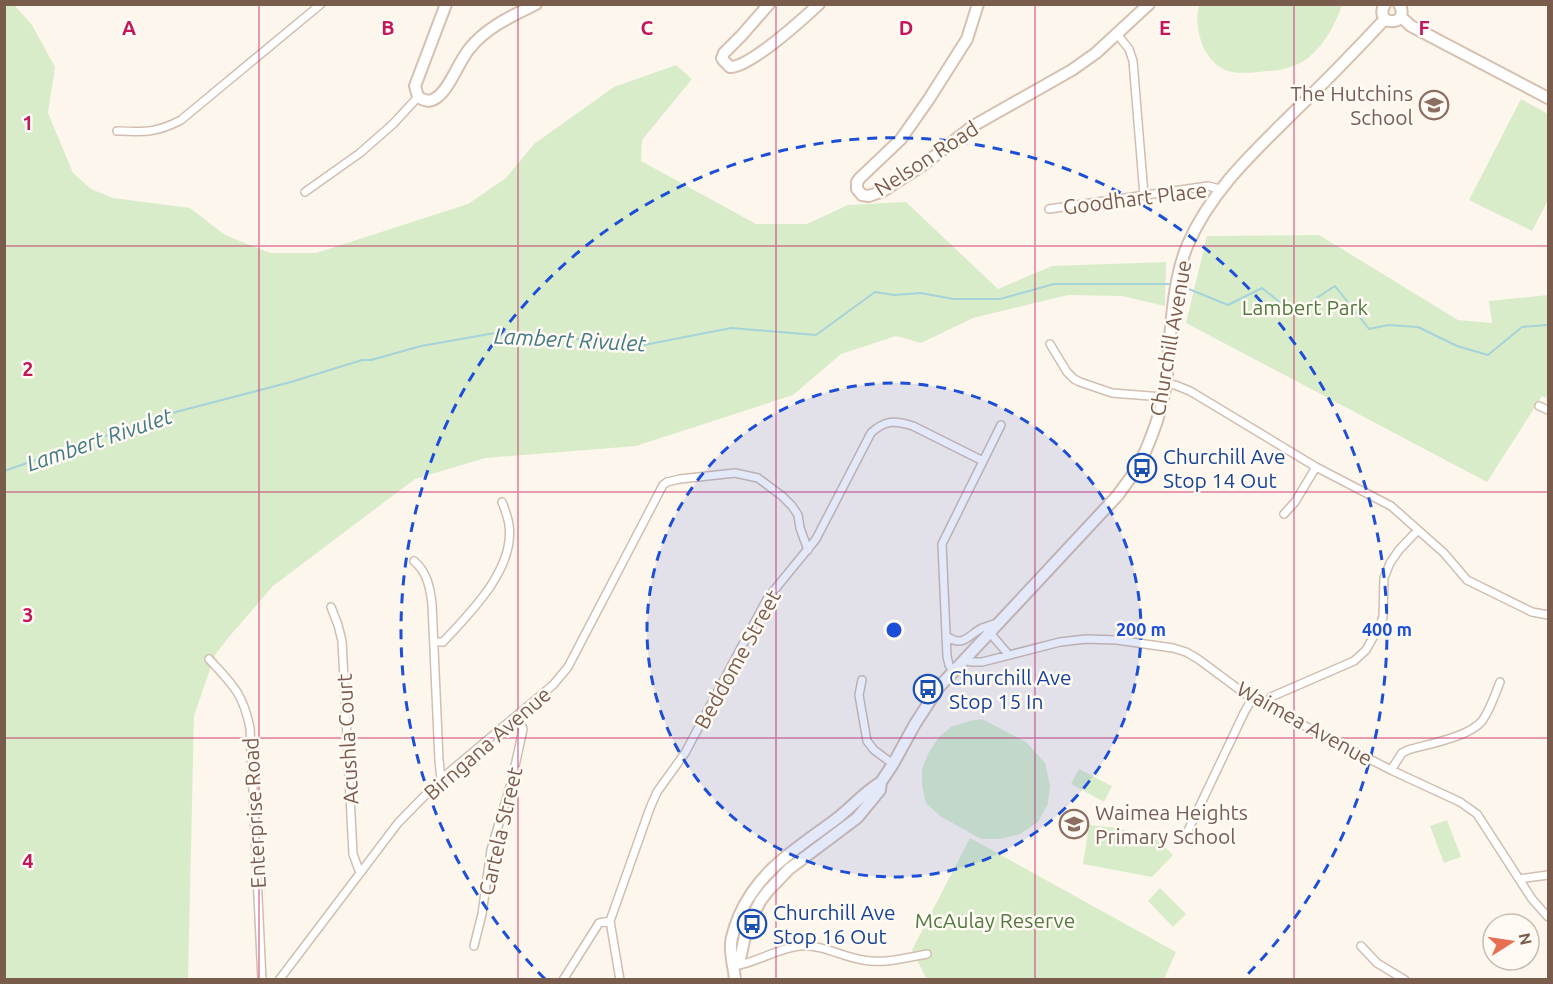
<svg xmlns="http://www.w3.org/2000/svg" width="1553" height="984" font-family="Ubuntu,sans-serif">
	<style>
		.green { fill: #d8ecc9 }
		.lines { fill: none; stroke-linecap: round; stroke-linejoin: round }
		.stream { stroke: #a5d3da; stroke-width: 2 }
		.street-casing { stroke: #d1beb0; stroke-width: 10 }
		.secondary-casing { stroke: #d6c0b0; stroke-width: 14 }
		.street { stroke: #fff; stroke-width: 7 }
		.secondary { stroke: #fff; stroke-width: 10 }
		.grid { fill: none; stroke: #c2185b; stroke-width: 1.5; stroke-opacity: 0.55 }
		.ring { fill: none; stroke: #1d4ed8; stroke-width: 3; stroke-dasharray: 10 8 }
		.labels { text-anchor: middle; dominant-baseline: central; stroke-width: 5; stroke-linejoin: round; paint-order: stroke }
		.education-label { font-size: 21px; fill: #785e54; stroke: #fffaf3; text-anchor: end }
		.street-label { font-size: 21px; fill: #7a5c4d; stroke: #fffaf3 }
		.park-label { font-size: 21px; fill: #537a41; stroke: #fffaf3 }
		.transit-label { font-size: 21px; fill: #164399; stroke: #fffaf3; text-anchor: start }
		.water-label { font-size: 22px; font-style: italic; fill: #437c86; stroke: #fffaf3 }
		.grid-label { font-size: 20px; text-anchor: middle; font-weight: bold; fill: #c2185b; stroke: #fffaf3; stroke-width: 5; stroke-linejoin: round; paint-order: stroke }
		.centre { fill: #1d4ed8; stroke: #fffaf3; stroke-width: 3 }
		.ring-label { font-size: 18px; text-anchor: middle; font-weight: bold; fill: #1d4ed8; stroke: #fffaf3; stroke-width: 5; stroke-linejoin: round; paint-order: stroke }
	</style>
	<rect width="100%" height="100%" fill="#fdf6ec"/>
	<path class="green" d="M5,5H14L32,25L55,67L48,113L73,173L91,189L113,198L190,208L225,235L270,253H316L468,204L506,178L534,144L614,87L676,65L692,79L642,140L641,161L756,224H807L848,205L906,202L998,289L1052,266L1166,262L1165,306L1122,296L1068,295L973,318L921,343L896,336L841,354L793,395L636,446L485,458L415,479L273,586L228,638L215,655L194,716L188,979L5,980Z
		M1199,5V4L1342,5C1335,25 1325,44 1308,58C1296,67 1283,70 1269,71C1258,72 1243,74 1232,72C1204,66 1193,29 1199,5Z
		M1521,99L1548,114V200L1532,231L1469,200Z
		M1319,235L1458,320L1492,323L1489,301L1548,295V399L1542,396L1487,482L1186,323L1207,236Z
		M982,719L1026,742L1045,763L1050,785L1048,804L1038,822L1020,834L1000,839H981L940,816L926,803L922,786V769L929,752L939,737L951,727L970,721Z
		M1079,769L1112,786L1104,802L1071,784Z
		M1447,820L1461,857L1444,863L1430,826Z
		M1089,825L1118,828L1158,840L1173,855L1152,877L1083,864Z
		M970,838L1176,952L1164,979L927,980L912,950Z
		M1160,888L1186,914L1173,927L1148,901Z"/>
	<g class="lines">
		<path class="stream" d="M1179,285L1228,305L1262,288L1282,304L1306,305L1335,286L1369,329L1388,325L1418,327L1457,346L1488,355L1522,327L1548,325
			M4,471L172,413L291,382L362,360H371L421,346L501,332L644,345L731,328L816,335L875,292L894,295L921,293L953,299H1000L1054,284H1174"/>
		<g class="street-casing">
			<path id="street" d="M1117,34L1129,49L1133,61L1144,195
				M117,131C145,132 156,133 181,120L321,4
				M305,192L360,153L393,124L418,97
				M1049,209L1208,186L1220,189
				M1050,344L1067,372L1074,379L1080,382L1112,393L1163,397
				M1166,384L1175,385L1190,391L1316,467L1391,506L1444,553L1467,580L1532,612L1548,615
				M1539,406L1548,410
				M1284,514L1295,502L1316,467
				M414,561C427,572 430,587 432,604L439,760L441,779
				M331,607L338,625L342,641L353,854L360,873
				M990,633L1008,654
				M946,636C964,648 967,636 982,628C987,626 992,625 997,623
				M434,642H443C471,612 515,569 509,525C508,517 505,510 502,502
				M209,659C232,684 243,693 250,728L262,980
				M963,660L972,662H982L1060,642L1086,639L1117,640L1173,648L1186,652L1198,659L1252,699L1391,770L1460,802L1477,814L1532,899L1548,917
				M953,671L949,665L947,656L942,544L1001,425
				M862,680L859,695L867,741L874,750L893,764
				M1265,705L1271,697L1354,661L1366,650L1380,625L1383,617L1384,578L1390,563L1399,550L1417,531
				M1391,770L1402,753L1408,750C1428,744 1469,737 1482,721C1490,710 1495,695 1500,682
				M1184,839L1244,713L1252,699
				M1519,879L1548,875
				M474,946L482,914L491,850L512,780L523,729L518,716
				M1361,946L1377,963L1405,980
				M734,966C757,963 777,948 800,946C822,944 842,957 863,960C885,964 905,958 927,954
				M279,980L398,823L441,779L553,685L568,667L663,485L667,482L680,479L735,473L758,478L782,496L792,506L798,515L800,528L808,550
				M563,980L599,923L610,921
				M620,980L610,921L650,808L657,792L685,753L767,599L816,539L871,433C885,420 895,420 913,426L983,461"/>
		</g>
		<g class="secondary-casing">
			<path id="secondary" d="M446,4L415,86L418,97C424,100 429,103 436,98C450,89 458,62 470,48C487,27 512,16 536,4
				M769,4L742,35L724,53L722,58L724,61L730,67C749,68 803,19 819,4
				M978,4L967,39L929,99L901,139L860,178L857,182V189L862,195L869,196L883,191L923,165L973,126L1072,70L1096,53L1149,4
				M1385,4C1372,27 1412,27 1399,4
				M1401,17L1411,26L1548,98
				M734,966L740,959L746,931L753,915L761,900L768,891L789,869L857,818L880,790L881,782L893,764L915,724L939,687L1118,495C1125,485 1133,475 1139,465C1151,440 1162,410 1166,383C1171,340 1171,283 1188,244C1212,189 1255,151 1296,110C1327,80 1356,50 1385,19
				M735,980C734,967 730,956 731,943C732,934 736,924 739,916C759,870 796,849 835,820C851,808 864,792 881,782"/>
		</g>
		<use href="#street" class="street"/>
		<use href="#secondary" class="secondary"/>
	</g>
	<path class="grid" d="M259,4V980M518,4V980M776,4V980M1035,4V980M1294,4V980M4,246H1548M4,492H1548M4,738H1548"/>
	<circle cx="894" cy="630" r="247" fill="#1d4ed8" fill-opacity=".12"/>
	<g class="ring">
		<circle cx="894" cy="630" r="247"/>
		<path d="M545 979A493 493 0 1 1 1243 979"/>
	</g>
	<defs>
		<g id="school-ring" transform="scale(1.5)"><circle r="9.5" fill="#fffaf3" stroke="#8d6e63" stroke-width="1.5"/><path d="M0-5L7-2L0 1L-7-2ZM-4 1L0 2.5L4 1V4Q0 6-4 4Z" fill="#8d6e63"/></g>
		<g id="bus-ring" transform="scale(1.5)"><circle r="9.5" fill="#fffaf3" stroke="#1a4fb4" stroke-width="1.5"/><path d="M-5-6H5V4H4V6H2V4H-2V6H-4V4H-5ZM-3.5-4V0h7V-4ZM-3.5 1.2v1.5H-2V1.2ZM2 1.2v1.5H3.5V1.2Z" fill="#1a4fb4"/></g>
	</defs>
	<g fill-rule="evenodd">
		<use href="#school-ring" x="1434" y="105"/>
		<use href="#bus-ring" x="1142" y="468"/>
		<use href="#bus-ring" x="928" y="689"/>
		<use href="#school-ring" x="1074" y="824"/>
		<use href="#bus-ring" x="752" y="924"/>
	</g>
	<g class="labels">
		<g class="education-label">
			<text x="1413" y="93">The Hutchins<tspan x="1413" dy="24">School</tspan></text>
			<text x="1095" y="812" text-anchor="start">Waimea Heights<tspan x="1095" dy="24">Primary School</tspan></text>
		</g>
		<g class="street-label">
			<text transform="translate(926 158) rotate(-33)">Nelson Road</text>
			<text transform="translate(1135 198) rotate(-7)">Goodhart Place</text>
			<text transform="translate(1170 338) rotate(-80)">Churchill Avenue</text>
			<text transform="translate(737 659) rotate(-61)">Beddome Street</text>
			<text transform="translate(1305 723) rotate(29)">Waimea Avenue</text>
			<text transform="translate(347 739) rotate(-93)">Acushla Court</text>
			<text transform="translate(487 743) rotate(-41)">Birngana Avenue</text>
			<text transform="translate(254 813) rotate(-93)">Enterprise Road</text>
			<text transform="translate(500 831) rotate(-77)">Cartela Street</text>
		</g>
		<g class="park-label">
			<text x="1305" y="307">Lambert Park</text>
			<text x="995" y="920">McAulay Reserve</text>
		</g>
		<g class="transit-label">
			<text x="1163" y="456">Churchill Ave<tspan x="1163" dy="24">Stop 14 Out</tspan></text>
			<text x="949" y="677">Churchill Ave<tspan x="949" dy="24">Stop 15 In</tspan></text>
			<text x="773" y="912">Churchill Ave<tspan x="773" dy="24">Stop 16 Out</tspan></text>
		</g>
		<g class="water-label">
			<text transform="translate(570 339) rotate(3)">Lambert Rivulet</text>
			<text transform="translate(99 439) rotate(-19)">Lambert Rivulet</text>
		</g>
	</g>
	<g class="grid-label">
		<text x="129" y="35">A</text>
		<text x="388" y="35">B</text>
		<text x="647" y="35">C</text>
		<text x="906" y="35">D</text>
		<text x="1165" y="35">E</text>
		<text x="1424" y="35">F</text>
		<text x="28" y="130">1</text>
		<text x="28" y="376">2</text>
		<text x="28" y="622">3</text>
		<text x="28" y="868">4</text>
	</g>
	<circle cx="894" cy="630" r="9" class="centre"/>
	<g class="ring-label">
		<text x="1141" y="636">200 m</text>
		<text x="1387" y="636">400 m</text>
	</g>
	<rect width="1553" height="984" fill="none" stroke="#7a5c4d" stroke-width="12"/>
	<g transform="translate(1511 942) rotate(78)"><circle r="28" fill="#fffaf3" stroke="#cabbb1" stroke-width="1.5"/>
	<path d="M0-4.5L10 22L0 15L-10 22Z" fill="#e76f51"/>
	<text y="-9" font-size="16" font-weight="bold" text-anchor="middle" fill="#7a5c4d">N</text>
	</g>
</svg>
